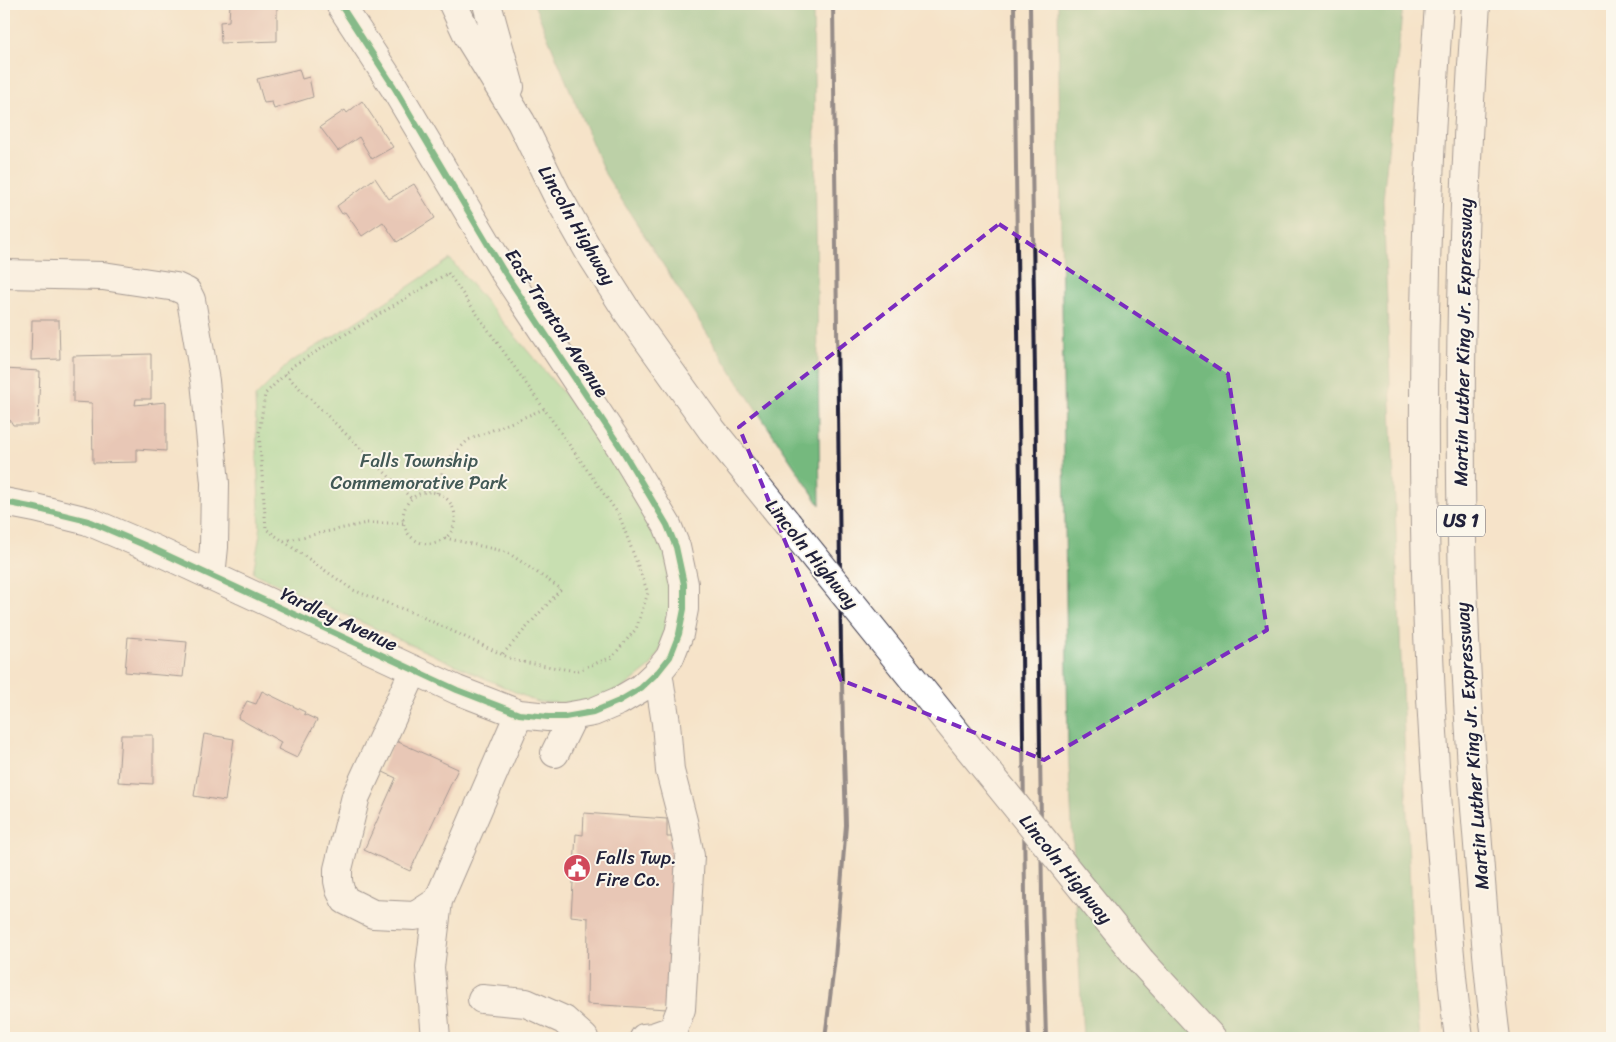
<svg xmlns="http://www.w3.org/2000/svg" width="1616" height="1042" font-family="Sriracha,sans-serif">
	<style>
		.green { fill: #90d994; stroke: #597e68 }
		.forest { fill: #74b97e; stroke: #4b6e5c }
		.building { fill: #d8a49f }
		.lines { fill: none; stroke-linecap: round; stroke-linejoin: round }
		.minor-casing { stroke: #423f50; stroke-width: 30 }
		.major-casing { stroke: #423f50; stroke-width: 30 }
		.highway-casing { stroke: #423f50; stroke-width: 30 }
		.path { stroke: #423f50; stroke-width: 3; stroke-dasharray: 1 4; stroke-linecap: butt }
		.minor { stroke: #fff; stroke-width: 28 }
		.major { stroke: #fff; stroke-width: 28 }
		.highway { stroke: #fff; stroke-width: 28 }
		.rail { stroke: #22223b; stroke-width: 4 }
		.major-bridge-casing { stroke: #423f50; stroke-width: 30; stroke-linecap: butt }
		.major-bridge { stroke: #fff; stroke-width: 28 }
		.cycleway-casing { stroke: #fbf7ec; stroke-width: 9 }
		.cycleway { stroke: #00873e; stroke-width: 6 }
		.marked { fill: none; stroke: #7b2cbf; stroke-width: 4; stroke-dasharray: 10 6; stroke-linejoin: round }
		.labels { text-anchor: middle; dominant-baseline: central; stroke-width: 4; stroke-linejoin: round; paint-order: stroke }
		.shield { fill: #fbf7ec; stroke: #636270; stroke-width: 1 }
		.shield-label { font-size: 18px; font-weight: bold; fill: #22223b }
		.street-label { font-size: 19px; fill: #22223b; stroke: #fbf7ec }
		.park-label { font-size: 19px; fill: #435956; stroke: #fbf7ec }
		.poi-label { font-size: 19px; fill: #22223b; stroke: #fbf7ec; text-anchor: start }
	</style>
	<rect width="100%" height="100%" fill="#fbf7ec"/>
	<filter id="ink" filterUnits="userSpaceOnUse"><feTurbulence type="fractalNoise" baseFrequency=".02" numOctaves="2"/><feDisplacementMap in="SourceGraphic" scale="10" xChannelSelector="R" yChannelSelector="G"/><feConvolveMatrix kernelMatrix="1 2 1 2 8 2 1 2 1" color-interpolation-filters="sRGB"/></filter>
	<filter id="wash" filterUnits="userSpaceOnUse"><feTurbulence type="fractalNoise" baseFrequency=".0096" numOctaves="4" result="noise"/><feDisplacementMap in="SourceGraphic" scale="20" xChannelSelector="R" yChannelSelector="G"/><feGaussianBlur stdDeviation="1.12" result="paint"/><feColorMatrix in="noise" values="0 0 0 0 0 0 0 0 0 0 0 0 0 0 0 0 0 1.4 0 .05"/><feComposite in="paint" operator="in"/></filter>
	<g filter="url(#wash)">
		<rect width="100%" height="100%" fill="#f5e3c9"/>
		<path class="green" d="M450,259L602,439L664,544L676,587L670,633L650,667L618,692L577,703L537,702L253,573L260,534L255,397L289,363L345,329Z"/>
		<path class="forest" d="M534,4H813L820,505L742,388L605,174Z
			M1058,4H1403L1383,200L1413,965L1420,1038H1083L1068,748Z"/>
		<g id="blocks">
			<path class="building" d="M230,4H277V41L221,43L220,22L229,21Z
				M299,69L302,79L309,77L313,97L274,109L272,102L264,103L257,79Z
				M362,101L393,147L372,159L359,137L338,151L320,127L345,110L347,113Z
				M375,178L389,199L414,184L435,218L397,242L383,222L362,236L345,212L342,214L337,206Z
				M32,320H59L60,359L31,360Z
				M151,354V399H136L135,405L166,402V451L137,449V462L93,463L92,403L73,402V356Z
				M4,369L40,371L38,425H13L10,420H4Z
				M128,637L187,642L183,677L125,672Z
				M262,691L305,712L304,714L317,720L297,758L278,749L281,742L238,718L247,701L256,704Z
				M204,734L234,739L225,801L194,796Z
				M121,735H153V784L118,782Z
				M394,740L458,769L410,871L364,850L396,778L381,771Z
				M584,813L667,819V837H677L667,1009L587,1004L588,918L571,916L576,834L583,835Z"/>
		</g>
	</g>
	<g filter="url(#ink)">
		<use href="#blocks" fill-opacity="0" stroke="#423f50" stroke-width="1"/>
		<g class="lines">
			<g class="minor-casing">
				<path id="minor" d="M4,274L103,276L176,287L187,292L191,300L205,381L215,483L214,547L211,576
					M4,502L35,508L88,521L156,550L457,690L519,714L548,717H565L593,712L619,701L641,688L658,672L670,657L679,634L684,609V584L676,547L667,525L621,448L503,270L394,87L340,4
					M414,670L356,796L338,869V881L340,890L345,900L373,914L415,916L438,901L519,714
					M555,753L573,716
					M482,999L526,1003L564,1020L584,1038
					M436,1038L430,967L438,901
					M644,1038L653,1037L673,1030L681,1009L690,856L683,821L670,771L666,723L658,672"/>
			</g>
			<g class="major-casing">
				<path id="major" d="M453,4L469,38L521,122L556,193L590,253L627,311L712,430L787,523
					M487,4L510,87
					M1141,961L1212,1038"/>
			</g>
			<g class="highway-casing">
				<path id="highway" d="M1439,4C1418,297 1418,590 1444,883C1448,935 1452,987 1459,1038
					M1476,4C1456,288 1454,573 1479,857C1484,917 1488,978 1496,1038"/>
			</g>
			<path class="path" d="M448,273L619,515L648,593L636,629L612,657L576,671L516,661L416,614L353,590L266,529L259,433L265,394L294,365Z
				M285,374L412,499
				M403 518a26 26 0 1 1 52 0a26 26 0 1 1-52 0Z
				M437,493L444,464L468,440L544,409
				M445,538L507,552L561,589L502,655
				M284,541L367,523H404"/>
			<use href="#minor" class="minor"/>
			<use href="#major" class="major"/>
			<use href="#highway" class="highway"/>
			<path class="rail" d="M1014,4L1025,897L1029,1038
				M1030,4L1042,899L1046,1038
				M825,1038L835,958L846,825L841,650L833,4"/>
			<g class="major-bridge-casing">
				<path id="major-bridge" d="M787,523L1141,961"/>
			</g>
			<use href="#major-bridge" class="major-bridge"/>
			<g class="cycleway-casing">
				<path id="cycleway" d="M4,502L35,508L88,521L156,550L457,690L519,714L548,717H565L593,712L619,701L641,688L658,672L670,657L679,634L684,609V584L676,547L667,525L621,448L503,270L394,87L340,4"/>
			</g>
			<use href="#cycleway" class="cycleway"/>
		</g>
	</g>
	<path d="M0 0H1616V1042H0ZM999,224L1228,374L1267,630L1044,760L841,680L739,427Z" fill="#f5e3c9" fill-opacity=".55" fill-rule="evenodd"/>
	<path class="marked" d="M999,224L1228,374L1267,630L1044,760L841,680L739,427Z"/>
	<defs>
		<g id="civic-disc" transform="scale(1.4375)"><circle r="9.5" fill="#d1495b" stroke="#fbf7ec"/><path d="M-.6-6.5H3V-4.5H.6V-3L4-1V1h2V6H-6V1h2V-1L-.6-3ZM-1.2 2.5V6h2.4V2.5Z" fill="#fff"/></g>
	</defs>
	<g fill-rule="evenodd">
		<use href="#civic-disc" x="577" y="868"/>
	</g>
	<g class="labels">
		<rect class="shield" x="1437" y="505.5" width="48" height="31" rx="4"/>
		<g class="shield-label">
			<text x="1461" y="521">US 1</text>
		</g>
		<g class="street-label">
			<text transform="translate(577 225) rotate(60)">Lincoln Highway</text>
			<text transform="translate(557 323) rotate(57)">East Trenton Avenue</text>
			<text transform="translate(1463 342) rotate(-89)">Martin Luther King Jr. Expressway</text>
			<text transform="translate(812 554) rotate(51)">Lincoln Highway</text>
			<text transform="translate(339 619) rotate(25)">Yardley Avenue</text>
			<text transform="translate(1472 746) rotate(-94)">Martin Luther King Jr. Expressway</text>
			<text transform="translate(1066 869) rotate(51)">Lincoln Highway</text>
		</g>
		<g class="park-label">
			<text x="419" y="460">Falls Township<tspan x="419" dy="22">Commemorative Park</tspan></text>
		</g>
		<g class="poi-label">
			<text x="596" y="857">Falls Twp.<tspan x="596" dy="22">Fire Co.</tspan></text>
		</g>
	</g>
	<rect width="1616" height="1042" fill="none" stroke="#fbf7ec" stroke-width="20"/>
</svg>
